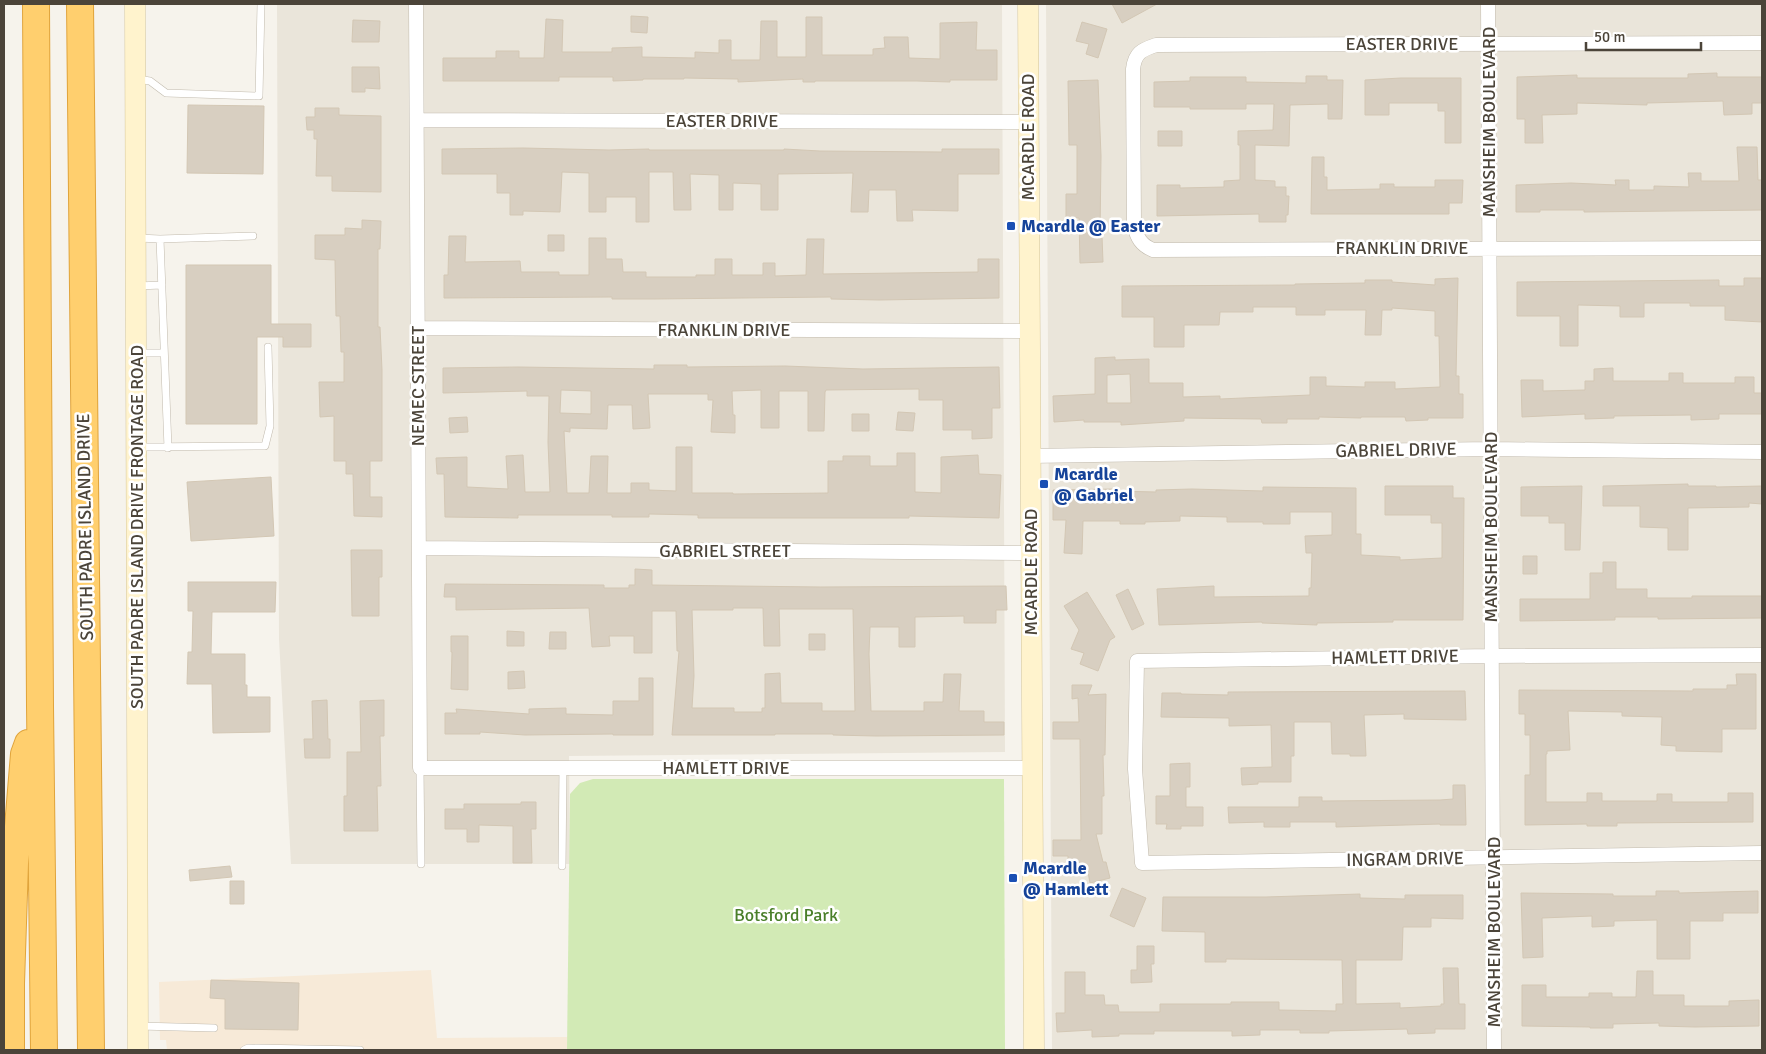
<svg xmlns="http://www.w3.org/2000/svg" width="1766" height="1054" font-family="Signika,sans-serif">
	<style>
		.residential { fill: #eae5da }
		.commercial { fill: #f7ead8 }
		.green { fill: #d2eab5 }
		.building { fill: #d8cfc1; stroke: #d3c7b4; fill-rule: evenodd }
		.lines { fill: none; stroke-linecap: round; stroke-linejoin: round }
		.service-casing { stroke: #c2bbae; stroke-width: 8 }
		.minor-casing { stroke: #c2bbae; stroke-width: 15 }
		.secondary-casing { stroke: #d6c79b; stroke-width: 21 }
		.motorway-casing { stroke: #e0a43c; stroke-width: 28 }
		.service { stroke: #fff; stroke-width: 7 }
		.minor { stroke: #fff; stroke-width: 14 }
		.secondary { stroke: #fff3cd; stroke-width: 20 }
		.motorway { stroke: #ffcf6e; stroke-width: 26 }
		.transit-dot { fill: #1a4fb4; stroke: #fff; stroke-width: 2 }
		.labels { text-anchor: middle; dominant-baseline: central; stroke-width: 5; stroke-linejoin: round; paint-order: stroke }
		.street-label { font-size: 18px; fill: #4b4439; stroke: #fff }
		.transit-label { font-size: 18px; font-weight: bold; fill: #164399; stroke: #fff; text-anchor: start }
		.park-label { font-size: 18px; fill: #4a7f2a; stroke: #fff }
	</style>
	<rect width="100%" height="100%" fill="#f6f3ec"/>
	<path class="residential" d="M277,4H1002L1005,752L569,756L570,864H291L279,639Z
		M1046,4H1762V1050H1052Z"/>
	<path class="commercial" d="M431,970L437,1038L567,1037V1050H167L166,1040H160L159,982Z"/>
	<path class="green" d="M593,779H1004L1005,1050H567L570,794L580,783Z"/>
	<path class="building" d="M1112,4H1157L1122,23Z
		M631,16L648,17L647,33L631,32Z
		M806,17H822V55H873V49L885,48L884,37H908L909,58L940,59V23L977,22L976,50H997V80H950V82L917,81H815V82H803V79L738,82V79L684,78V79H643V80L613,81V77H559V81H443V58H496V51H519V58H544L546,19L563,20L562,52H612V48L642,47V57L695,58V52L719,53V40H731V60H760L761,21H777V57H806Z
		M353,20L380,21L379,42H352Z
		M1082,22L1107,29L1098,58L1086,54L1089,44L1076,41Z
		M352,67H379L380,89L365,88V92H352Z
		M1717,73V77H1762V103H1752V114L1724,115L1723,101L1647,103V105L1577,103V114L1542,115L1543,143H1525V119H1517V77L1577,75V78H1688V74Z
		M1306,76H1327V80H1343L1342,119H1328V104L1290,105L1289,146L1255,145V180L1275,181V187H1286V196H1289L1288,215H1286V222H1259V214L1157,216V185H1180V188L1224,187V181L1240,180V145H1238V131L1273,130L1274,104H1246V109H1190V107H1154V82L1190,81V77H1246V82L1306,83Z
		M1401,78H1461V143H1445V111H1438V103H1389V115H1365V80Z
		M1098,80L1101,156L1100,236H1102L1103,262L1080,263L1079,218H1066V194H1077V145H1069L1068,81Z
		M188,105L264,106L263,174L187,173Z
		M315,108H339V115L381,116V192L332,191V176H316L317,139H314V130H307L306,117H315Z
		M1158,131H1182V146H1158Z
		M1737,147H1757L1758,180H1762V210L1584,212V210H1540V212H1516V185L1571,183L1616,185L1615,180H1629V190H1654V186L1689,187L1688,173H1701V181H1739Z
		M523,148L609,150L649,149V150H784V149L820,151L942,152V149H999V174H958V211L912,210L913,221H897L896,190H869L868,212H851L853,173L778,174V210H761V184L733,183V210H719V175L690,174L691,210H674L673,172H649V222H636V197H606V212H589V173L562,172L560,212L523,211V215H510V193H497V174H442V149Z
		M1312,157H1324V177H1327V190L1380,189V184H1394V187H1435V180H1463L1462,203H1449V214H1311Z
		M362,220L381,221L380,249H378V327H380L382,370V461H370V497H382V517L354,516L353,474H346V461H334V416L320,417L319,382H344V352H341L340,316H336L335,260L315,259V235H345V228L362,229Z
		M548,235H564V251H548Z
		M449,236H466L465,262L520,261L521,272H559V275H589V238H606V259H622L623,272H646V277H696V275H715V259H732V275H763V263H775V276L806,275L807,239H824L823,274L978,272V259H999V298L879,300L831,299V297L654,299H612V297L444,298V275H448Z
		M186,265H271V324H311V347H283V337H257V424H186Z
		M1458,278L1456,376H1459V394H1463V418H1428V420L1406,421L1405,417H1361V418L1319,417V419H1287V423H1262L1261,419L1184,418V421L1121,425V422H1084V420L1054,422L1053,396L1095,394V358L1115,357V360L1149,359V383H1183V397L1220,396V399L1310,395V377H1326V386L1365,387V382H1395V389L1440,387L1439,336H1435V311L1392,308V310H1382L1381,335H1365L1366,310H1325V315H1296V307H1253V312H1220L1219,325H1184V347H1154V317H1122V286L1295,285V284L1365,283V280H1392V282L1435,285V279ZM1130,374L1131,403H1107V375Z
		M1744,278H1762V322L1725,320V306H1690V303H1644V317H1620V306L1578,305V346H1560V316H1517V282L1719,280V286H1744Z
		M654,365H687V367L785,366L863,369L999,367L1000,408H992V438L972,439V430H943V400H919V389L826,390L825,392L824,431H808V391H779V428H761V390L732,391L733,415H735V433L711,432L713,400H708V394H648L650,428L633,429L632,405H608L607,429L570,428V432L564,431L567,493H589L591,456H608L607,493H631V483H649V490L676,491V447H692V493H733V494L828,493V461H843V456H870V466H897V453H915V492L941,493V457L978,455L979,474L1001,475L999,518L909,516V518H698V515L649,514V517H612V515H518V518L445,517L444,474H437L436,458L467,457V487L508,489L506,456L523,455L525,492H550L548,442L549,396H527V391L443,393V368L518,367L654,369ZM561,390L591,391V414L560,413Z
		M1613,368V381H1669V373H1683V383H1735V377H1754V393H1762V414H1719V419L1691,420V415L1614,416V418L1585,419V414L1522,417L1521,380H1543V391L1585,390V381H1594V369Z
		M898,412L915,413L913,431L896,430Z
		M852,414H869V431H852Z
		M467,417L468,432L450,433L449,418Z
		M271,477L274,536L191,541L187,482Z
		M1688,484V486H1716V487L1762,486V504L1749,503V507L1688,508V550H1668V528L1640,527V506H1603V486Z
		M1385,486H1453V498H1464L1463,620H1393V622L1317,623V625L1262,623V622L1159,625L1157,589L1214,586V597L1309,596V588H1311L1312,553H1306L1305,536L1332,535V512H1290V524H1263V522H1227V517L1180,516V521L1145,522V524H1120V521H1083L1082,554L1064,553L1066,520H1053V490L1115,489V491L1156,492V490L1192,489L1263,491V487L1356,488V534H1361V555L1400,557V560L1442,558V523H1431V515H1385Z
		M1582,486L1580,550H1565V523H1549V516H1521V487Z
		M351,550H382V577H379V616H352Z
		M1523,556H1537V574H1523Z
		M1603,562H1616V589H1647V598H1692V596H1762V618L1658,619V617H1615V620L1520,621V599H1590V573H1603Z
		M635,569L652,570V585L821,587L1006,586L1007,610H996V623H964V616L915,617V647H899V627H870L869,654L871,711H924V702H943L944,674H961L959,711H984V722H1004V735L876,736L833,735V734H775V735H672L679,651H677L676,611H652V653H634V636H609L610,646L592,647L589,608L456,610V597H444L445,584L604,585V588H629V585H635ZM733,608H763L764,646H780L779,609H853L855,711H822V703H781L780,673L765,674V708H762V712H734V708H692L694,676L692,610H733Z
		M188,582H276L275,612H212L211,654H245V685H247V697H270V732L213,733L212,684H187L188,652H192L193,611H188Z
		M1128,589L1144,624L1132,630L1116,595Z
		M1087,592L1115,637L1110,640L1098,671L1080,664L1084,653L1071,649L1079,630L1064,606Z
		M507,631L524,632V646H507Z
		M550,632H566V649H549Z
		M809,634H825V650H809Z
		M451,636H468V690L451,689L452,652H451Z
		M524,671L525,688L508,689V672Z
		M1736,674H1756V729H1722V752L1676,751V746L1661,745L1662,717L1622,716V712L1568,711L1570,750L1547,751V754H1546V802H1587V793H1602V801H1657V794H1672V802H1728V793H1753V822L1617,823V826H1587V824L1525,825V775H1530V735H1525V714H1519V690L1693,691V689H1727V685H1737Z
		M639,678H653V735H613V734L525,735L480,732V734H445V713H457L456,709L529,714V709L566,708V714L613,715V701H639Z
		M1072,685H1092L1088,695L1106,694L1105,755H1103L1104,796H1102V834H1096L1103,862H1106L1110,878L1090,883L1088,872L1083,873L1081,864H1068V856H1053V840H1081L1080,739H1053V722H1079L1078,698L1072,699Z
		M1465,691L1466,720L1404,719V714L1364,715L1366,756H1350V754H1332L1331,722H1294V756H1291V782H1258V784L1242,785L1241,768L1272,767L1271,725L1229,726V718L1161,717L1162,693H1181V694L1228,695V692Z
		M327,700L328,739H330V758H305L304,739H313L312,701Z
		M384,700V736H380L381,786H377L378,831H344V796H347V752H361L360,701Z
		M1190,763V787H1186V807H1203V826H1181V829H1166L1167,824H1156V796H1170V764Z
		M1453,785H1465L1466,825H1440V824L1336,827V822H1290V827H1264V822L1229,823L1228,807H1299V797H1322V801L1440,800L1453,799Z
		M521,802H536V829H531L532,863H513V826L479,825V842H467V829H445V809H464V804H521Z
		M230,866L232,877L190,881L189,870Z
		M230,881H244V904H230Z
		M1122,888L1146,898L1134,927L1110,916Z
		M1656,891H1679V893L1758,891V913H1723V921H1690V959H1657V920L1614,921V926L1592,927V916L1542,918L1543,957L1523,958L1521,893L1613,894V896H1656Z
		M1360,894V898L1405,899V895H1463V919L1431,918V927H1403L1402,960H1356V1004L1400,1003V1008L1441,1006V1004H1444L1443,968H1458L1459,1004H1465V1029H1435V1033L1408,1034L1407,1029L1329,1031V1033H1300V1030H1260V1035L1232,1036V1031H1154V1034H1119V1036L1092,1037V1030L1057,1032L1056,1013H1065V972H1085V995H1104L1105,1005H1118L1119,1012H1160V1004H1231V1002H1279V1010L1336,1011V1004H1343L1342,960L1226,959V962H1205V932L1162,931L1163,897H1266Z
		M1137,946H1154V964H1151L1152,982L1131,983V970H1137Z
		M1637,971H1653V995H1684V1006H1729V1001L1759,1000V1026L1695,1027L1659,1026V1023L1613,1024V1028H1590V1027L1522,1026V985H1546V997H1589V993H1612V997H1636Z
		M211,980L299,983L298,1030L225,1029V999L210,998Z"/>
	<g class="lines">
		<g class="service-casing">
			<path id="service" d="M137,79L150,81L166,93L259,96L261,4
				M138,238L160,239
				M137,286L162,285
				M137,353H164
				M137,447L265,446L270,426L268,347
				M168,448L160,239L253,236
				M420,768L421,864
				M562,866L563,768
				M139,1026L214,1028
				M244,1050L248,1048L360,1050"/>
		</g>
		<g class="minor-casing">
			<path id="minor" d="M416,4L420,768H1032
				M1488,4L1494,1050
				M1762,43L1156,45C1141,50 1135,53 1133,69L1134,225C1137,238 1141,245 1153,250L1762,248
				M417,120L1028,122
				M418,328L1030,331
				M1030,456L1490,449L1762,452
				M419,548L1031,553
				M1762,655L1492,656L1137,661L1135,769L1142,863L1762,853"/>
		</g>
		<g class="secondary-casing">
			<path id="secondary" d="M135,4L138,1050
				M1028,4L1034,1050"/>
		</g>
		<g class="motorway-casing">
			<path id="motorway" d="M36,4L40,706L44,1050
				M80,4L91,1050
				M11,1050V983L15,863L24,754L28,743"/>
		</g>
		<use href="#service" class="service"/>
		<use href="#minor" class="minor"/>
		<use href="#secondary" class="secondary"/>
		<use href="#motorway" class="motorway"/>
	</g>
	<g class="transit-dot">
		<rect x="1006" y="221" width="10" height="10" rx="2.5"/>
		<rect x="1039" y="479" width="10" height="10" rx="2.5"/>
		<rect x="1008" y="873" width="10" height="10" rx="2.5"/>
	</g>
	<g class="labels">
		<g class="street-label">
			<text x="1402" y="44">EASTER DRIVE</text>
			<text x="722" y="121">EASTER DRIVE</text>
			<text transform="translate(1489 122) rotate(-90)">MANSHEIM BOULEVARD</text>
			<text transform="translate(1028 137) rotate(-90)">MCARDLE ROAD</text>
			<text x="1402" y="248">FRANKLIN DRIVE</text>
			<text x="724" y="330">FRANKLIN DRIVE</text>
			<text transform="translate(418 386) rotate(-90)">NEMEC STREET</text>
			<text transform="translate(1396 450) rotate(-1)">GABRIEL DRIVE</text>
			<text transform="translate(85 527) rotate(-91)">SOUTH PADRE ISLAND DRIVE</text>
			<text transform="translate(137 527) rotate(-90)">SOUTH PADRE ISLAND DRIVE FRONTAGE ROAD</text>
			<text transform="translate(1491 527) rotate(-90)">MANSHEIM BOULEVARD</text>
			<text x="725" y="551">GABRIEL STREET</text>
			<text transform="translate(1031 572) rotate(-90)">MCARDLE ROAD</text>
			<text transform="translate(1395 657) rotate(-1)">HAMLETT DRIVE</text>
			<text x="726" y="768">HAMLETT DRIVE</text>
			<text transform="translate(1405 859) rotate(-1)">INGRAM DRIVE</text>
			<text transform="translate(1494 932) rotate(-90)">MANSHEIM BOULEVARD</text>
		</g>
		<g class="transit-label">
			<text x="1021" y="226">Mcardle @ Easter</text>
			<text x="1054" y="474">Mcardle<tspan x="1054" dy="21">@ Gabriel</tspan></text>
			<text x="1023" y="868">Mcardle<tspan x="1023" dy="21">@ Hamlett</tspan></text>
		</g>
		<g class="park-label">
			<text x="786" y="915">Botsford Park</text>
		</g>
	</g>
	<rect width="1766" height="1054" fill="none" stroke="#4b4439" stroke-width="10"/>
	<path d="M1586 42v8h115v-8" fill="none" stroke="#4b4439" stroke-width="2.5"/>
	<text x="1594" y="42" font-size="15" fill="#4b4439" stroke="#ffffff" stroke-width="4" paint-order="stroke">50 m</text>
</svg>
